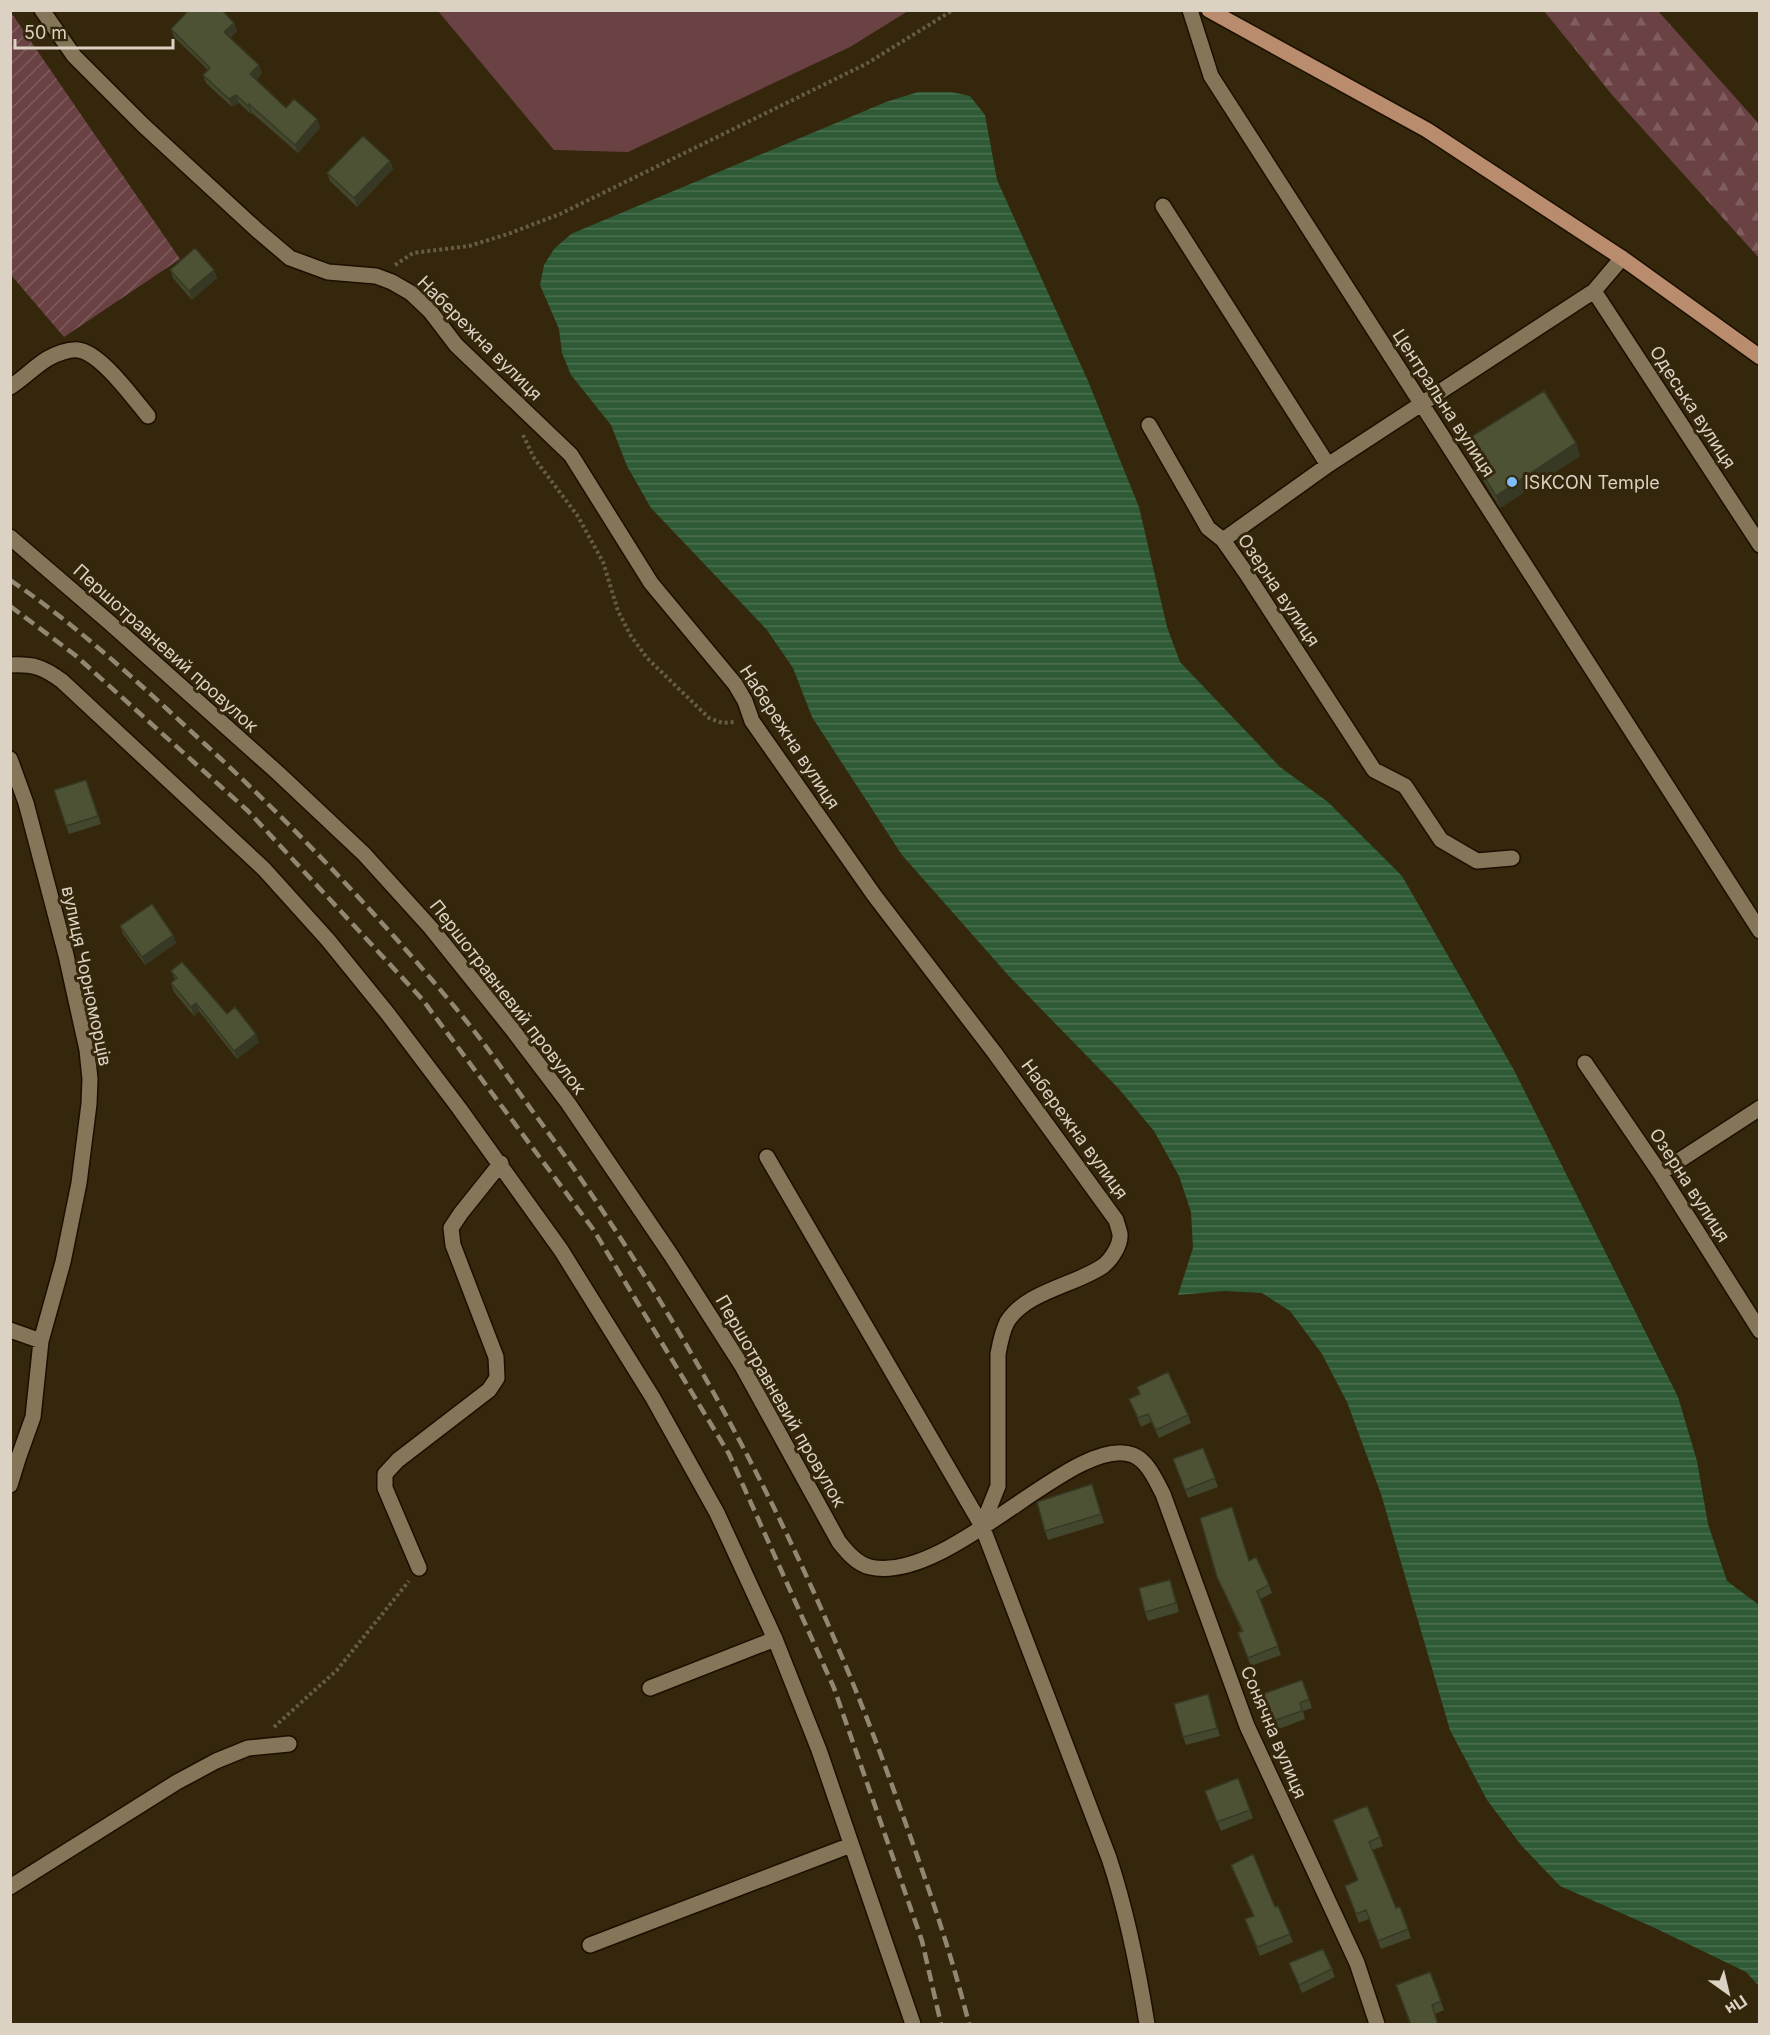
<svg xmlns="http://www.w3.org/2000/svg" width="1770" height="2035" font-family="Inter,sans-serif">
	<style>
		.grass { fill: #6a4244 }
		.forest { fill: url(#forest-firs) }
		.garden { fill: url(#garden-furrows) }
		.water { fill: url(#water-rules) }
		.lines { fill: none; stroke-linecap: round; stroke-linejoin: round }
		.minor-casing { stroke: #1c0f00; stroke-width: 18 }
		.major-casing { stroke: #1c0f00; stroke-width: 18 }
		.path { stroke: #685c45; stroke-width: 4; stroke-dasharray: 3 3; stroke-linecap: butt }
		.minor { stroke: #85765a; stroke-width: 15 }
		.major { stroke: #b88c6c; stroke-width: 15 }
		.rail { stroke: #928773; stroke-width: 4.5; stroke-dasharray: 12 6; stroke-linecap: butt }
		.wall { fill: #43472e }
		.shaded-wall { fill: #373925 }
		.building { fill: #4e5235; stroke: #373925; stroke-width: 1.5 }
		.poi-dot { fill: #7bbef8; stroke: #34270c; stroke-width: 2 }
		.labels { text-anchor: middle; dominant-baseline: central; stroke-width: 6; stroke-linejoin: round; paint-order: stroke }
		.street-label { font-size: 18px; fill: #dbd2c3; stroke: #34270c }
		.poi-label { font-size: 18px; fill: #dbd2c3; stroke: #34270c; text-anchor: start }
	</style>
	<defs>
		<pattern id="forest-firs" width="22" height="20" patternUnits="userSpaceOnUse" patternTransform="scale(1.5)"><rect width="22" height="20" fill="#6a4244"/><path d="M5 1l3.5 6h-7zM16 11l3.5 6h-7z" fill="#7f5c5d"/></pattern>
		<pattern id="garden-furrows" width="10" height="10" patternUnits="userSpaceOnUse" patternTransform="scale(1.5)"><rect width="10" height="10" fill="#6a4244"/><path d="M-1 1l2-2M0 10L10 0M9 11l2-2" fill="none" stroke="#7f5c5d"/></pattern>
		<pattern id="water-rules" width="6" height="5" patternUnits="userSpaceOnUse" patternTransform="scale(1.5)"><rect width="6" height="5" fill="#2e5a35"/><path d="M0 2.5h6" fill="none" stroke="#4c7151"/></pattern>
	</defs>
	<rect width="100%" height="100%" fill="#34270c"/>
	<path class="grass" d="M438,11H908L850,47L628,152L554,150Z"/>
	<path class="forest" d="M1544,11H1658L1759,124V258L1613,96Z"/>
	<path class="garden" d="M10,11L180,259L64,337L11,275Z"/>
	<path class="water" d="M918,92H951L970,96L985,115L997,180L1088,381L1139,507L1167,627L1180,662L1280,767L1328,802L1402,876L1514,1070L1678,1397L1697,1461L1708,1524L1727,1581L1759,1605V1986L1746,1972L1655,1928L1560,1886L1521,1845L1487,1800L1450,1730L1381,1494L1347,1402L1322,1354L1290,1311L1262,1293L1224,1291L1178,1295L1193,1248L1191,1212L1179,1176L1154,1131L1119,1089L1008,975L902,855L812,717L793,668L767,630L651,508L627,466L611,425L571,375L562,353L559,329L540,285L544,265L554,249L571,234L886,102Z"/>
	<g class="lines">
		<g class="minor-casing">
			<path id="minor" d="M42,10L74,56L143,125L257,230L290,258L328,272L376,276L392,282L411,293L430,311L456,345L571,455L651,583L735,684L745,701L752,721L874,895L994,1052L1116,1220C1117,1224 1119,1229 1120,1234C1121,1244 1112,1259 1103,1266C1076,1285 1026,1291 1007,1322C1002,1332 1000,1343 998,1354V1486L982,1526
				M1190,10L1211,76L1760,931
				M1163,206L1328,465
				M1594,291L1760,545
				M10,387C23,379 34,367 47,359C55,354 69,349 78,350C100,352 134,399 148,416
				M1149,425L1208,528L1223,540L1246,573L1374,770L1405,786L1441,840L1477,861L1512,858
				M10,537L110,623L278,773L364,854L431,928L512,1029L568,1103L671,1255L742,1366L839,1542C847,1552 857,1564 870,1567C950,1585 1075,1432 1133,1455C1148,1461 1156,1481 1163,1494L1247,1726L1357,1963L1377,2024
				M1223,540L1328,465L1594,291L1622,258
				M10,665C34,664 43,667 62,681L264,869L328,940L388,1014L459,1108L561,1250L653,1398L717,1513L775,1639L819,1750L913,2024
				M10,759L26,803L66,955L87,1050L90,1079L89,1104L79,1183L63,1262L41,1341L33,1417L18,1459L10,1485
				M1585,1063L1660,1173L1760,1331
				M767,1157L982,1526L1109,1858C1127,1912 1138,1968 1147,2024
				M1660,1173L1760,1108
				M10,1330L41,1341
				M419,1568L385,1488V1474L398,1460L489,1390L497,1378L496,1357L453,1245L451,1228L461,1213L501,1163
				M650,1688L775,1639
				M10,1887L177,1782L216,1761L248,1748L289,1744
				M590,1945L851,1845"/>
		</g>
		<g class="major-casing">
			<path id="major" d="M1209,10L1427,130L1622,258L1760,357"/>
		</g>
		<path class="path" d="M395,265L413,253L469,246L508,234L560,214L866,64L953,10
			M523,435L534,458L577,515L603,562L618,611L631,636L647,658L709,718L723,723L735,722
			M274,1727L337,1670L409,1581"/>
		<use href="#minor" class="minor"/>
		<use href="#major" class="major"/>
		<path class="rail" d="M10,580C81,628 144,688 207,746C298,830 384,921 463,1017C487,1046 509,1079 531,1109C684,1316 806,1546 893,1788C921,1866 949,1944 969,2024
			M10,606L75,655L248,811L422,999L593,1229L729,1454L834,1688L922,1941L941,2024"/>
	</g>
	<path class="wall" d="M234,23L237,31L230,38L262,73L256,80L286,108L317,119L320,128L298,153L252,113L251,114L239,103L232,107L206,83L203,75L208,70L174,37L171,29Z
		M390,161L393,169L357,207L330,181L327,173Z
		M170,270H214L217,278L192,300L173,278Z
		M1463,442L1576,443L1580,456L1500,508L1468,455Z
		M89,788L101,824L69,834L54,790Z
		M120,926L173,935L176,943L145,965L123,934Z
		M171,971L227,1014L259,1042L237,1059L199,1011L194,1016L174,992L171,983L175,980Z
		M1137,1387L1188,1415L1191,1423L1159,1438L1151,1422L1141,1427L1129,1399L1139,1394Z
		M1203,1448L1218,1487L1188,1498L1173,1459Z
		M1095,1493L1104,1523L1048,1540L1045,1531Z
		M1249,1561L1269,1585L1272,1593L1260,1599L1281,1655L1251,1666L1238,1633L1242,1632L1217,1577Z
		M1173,1588L1179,1612L1148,1621L1145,1612Z
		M1302,1680L1312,1708L1303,1711L1305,1719L1276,1730L1263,1694Z
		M1208,1694L1220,1736L1186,1745L1183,1737Z
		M1238,1778L1253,1818L1221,1831L1205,1791Z
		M1336,1829L1380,1837L1383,1846L1373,1850L1396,1908L1400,1907L1411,1938L1381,1949L1369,1919L1359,1923L1345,1886L1358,1881Z
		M1231,1865L1275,1907L1278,1906L1293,1942L1260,1956L1248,1928L1253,1916Z
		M1289,1963L1332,1969L1335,1977L1302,1993Z
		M1430,1972L1444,2010L1411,2025Z"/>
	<path class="shaded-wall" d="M234,23L237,31L228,41L224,32Z
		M259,65L262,73L253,82L250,74Z
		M236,95L239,103L232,107L229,99Z
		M249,104L252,113L251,114L248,106Z
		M317,119L320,128L298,153L295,145Z
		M390,161L393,169L357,207L354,198Z
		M214,270L217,278L192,300L189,291Z
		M1576,443L1580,456L1500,508L1496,496Z
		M173,935L176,943L145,965L142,957Z
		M196,1003L199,1011L194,1016L191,1007Z
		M256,1034L259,1042L237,1059L234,1051Z
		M1208,1694L1211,1703L1220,1736L1217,1728Z"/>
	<path class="building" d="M189,10H222L234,23L224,32L259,65L250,74L286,108L294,99L317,119L295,145L249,104L248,106L236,95L229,99L203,75L210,68L171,29Z
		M363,136L390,161L354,198L327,173Z
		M195,248L214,270L189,291L170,270Z
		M1544,391L1576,443L1496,496L1463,442Z
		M86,780L98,816L66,826L54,790Z
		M152,904L173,935L142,957L120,926Z
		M182,962L227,1014L235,1007L256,1034L234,1051L196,1003L191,1007L171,983L177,978L171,971Z
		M1168,1372L1188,1415L1156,1430L1148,1414L1138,1418L1129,1399L1140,1394L1137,1387Z
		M1203,1448L1215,1478L1185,1490L1173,1459Z
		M1092,1484L1101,1514L1045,1531L1037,1502Z
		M1232,1507L1249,1561L1256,1557L1269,1585L1257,1591L1278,1646L1248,1658L1238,1633L1243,1631L1217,1577L1200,1518Z
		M1170,1580L1176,1603L1145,1612L1139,1588Z
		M1302,1680L1309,1699L1300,1703L1302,1711L1273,1721L1263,1694Z
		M1208,1694L1217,1728L1183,1737L1174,1704Z
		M1238,1778L1250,1810L1217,1822L1205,1791Z
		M1367,1806L1380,1837L1369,1842L1396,1908L1400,1907L1408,1929L1378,1941L1366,1910L1356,1914L1345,1886L1358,1880L1333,1820Z
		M1253,1854L1275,1907L1278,1906L1290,1934L1257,1947L1245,1919L1254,1916L1231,1865Z
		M1323,1949L1332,1969L1299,1985L1289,1963Z
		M1430,1972L1441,2001L1432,2005L1438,2025H1411L1396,1985Z"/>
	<circle class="poi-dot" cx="1512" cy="482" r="6"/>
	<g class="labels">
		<g class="street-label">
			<text transform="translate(480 338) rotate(45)">Набережна вулиця</text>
			<text transform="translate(1444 403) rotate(57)">Центральна вулиця</text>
			<text transform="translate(1693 407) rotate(57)">Одеська вулиця</text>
			<text transform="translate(1279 590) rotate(56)">Озерна вулиця</text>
			<text transform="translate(166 648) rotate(42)">Першотравневий провулок</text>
			<text transform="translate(790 737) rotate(57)">Набережна вулиця</text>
			<text transform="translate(87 976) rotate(78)">вулиця Чорноморців</text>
			<text transform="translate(508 997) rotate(52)">Першотравневий провулок</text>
			<text transform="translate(1075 1129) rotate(54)">Набережна вулиця</text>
			<text transform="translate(1690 1185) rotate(57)">Озерна вулиця</text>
			<text transform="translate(781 1401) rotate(60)">Першотравневий провулок</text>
			<text transform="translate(1274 1732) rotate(67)">Сонячна вулиця</text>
		</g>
		<g class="poi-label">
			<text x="1524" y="482">ISKCON Temple</text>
		</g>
	</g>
	<rect width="1770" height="2035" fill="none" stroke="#dbd2c3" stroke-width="24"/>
	<g transform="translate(1728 1993) rotate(146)" stroke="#34270c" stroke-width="4.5" paint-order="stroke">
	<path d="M0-4.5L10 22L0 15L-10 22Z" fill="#dbd2c3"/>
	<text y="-9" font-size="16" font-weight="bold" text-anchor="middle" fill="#dbd2c3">Пн</text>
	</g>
	<path d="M15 39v9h158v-9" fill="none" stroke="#dbd2c3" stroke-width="3"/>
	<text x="24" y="39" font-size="18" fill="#dbd2c3" stroke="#34270c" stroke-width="4.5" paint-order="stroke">50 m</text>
</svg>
